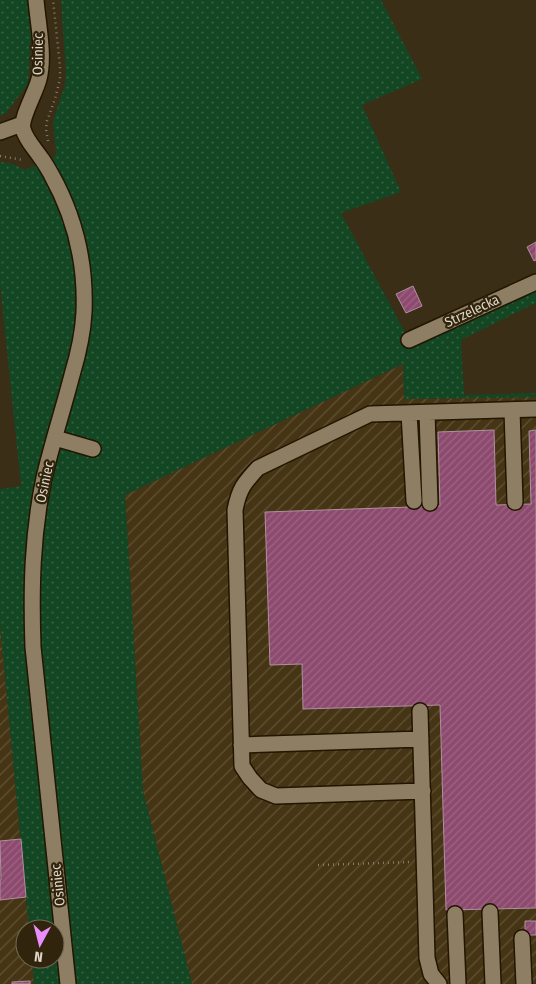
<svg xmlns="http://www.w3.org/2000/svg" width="536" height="984" font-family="'Fira Sans Condensed',sans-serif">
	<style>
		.industrial { fill: url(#industrial-furrows) }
		.grass { fill: url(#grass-dots) }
		.building { fill: url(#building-hatch); stroke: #af90a0 }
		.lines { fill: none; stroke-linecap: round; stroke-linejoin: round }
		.minor-casing { stroke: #221601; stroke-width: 18 }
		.path { stroke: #887e6b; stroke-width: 2.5; stroke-dasharray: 1 4; stroke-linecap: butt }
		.minor { stroke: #8e7f64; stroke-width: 15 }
		.labels { text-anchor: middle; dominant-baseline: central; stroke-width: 4.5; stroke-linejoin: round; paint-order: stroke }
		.street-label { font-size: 14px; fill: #ded6c8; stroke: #31240c }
	</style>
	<defs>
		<pattern id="industrial-furrows" width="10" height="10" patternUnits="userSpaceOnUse" patternTransform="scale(1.25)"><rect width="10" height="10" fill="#463515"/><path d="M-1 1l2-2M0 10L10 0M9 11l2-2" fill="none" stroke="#605236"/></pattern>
		<pattern id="grass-dots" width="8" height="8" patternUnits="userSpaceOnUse" patternTransform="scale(1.25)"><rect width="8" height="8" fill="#134623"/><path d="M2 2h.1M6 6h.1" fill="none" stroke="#356041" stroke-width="1.8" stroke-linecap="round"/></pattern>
		<pattern id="building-hatch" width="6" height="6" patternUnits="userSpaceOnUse" patternTransform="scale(1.25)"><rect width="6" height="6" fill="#8d4a6f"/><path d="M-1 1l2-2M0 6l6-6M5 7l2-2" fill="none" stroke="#9d6382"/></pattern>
	</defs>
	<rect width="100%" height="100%" fill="#3b2e16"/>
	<path class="industrial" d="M403,364L404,399L536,397V984H192L143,791L125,495Z
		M0,624L29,929H25V959H32L34,984H0Z"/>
	<path class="grass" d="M0,0H27L31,36L28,84L6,113L0,116Z
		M61,0H381L422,79L362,105L401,192L341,213L409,340L536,282V303L461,340L464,395L536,393V397L404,399L403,364L125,495L143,791L192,984H34L32,959H55V929H29L0,624V489L21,486L0,284V162C8,162 18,165 24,170L52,159L55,156L56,152L53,126L54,118L65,85L66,73Z"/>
	<path class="building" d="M536,242V260L534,261L527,247Z
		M413,286L422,306L406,313L396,294Z
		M494,430L496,505L531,504L529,431L536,430V908L446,910L440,705L303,709L302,664L270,665L265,512L440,506L438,432Z
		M21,839L26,897L0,900V880H1L0,841Z
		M525,921H536V935H525Z
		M30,981V984H12V982Z"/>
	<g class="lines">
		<g class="minor-casing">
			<path id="minor" d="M36,0C38,24 45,56 39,79C36,92 20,119 23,129C26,140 35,149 41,158C45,163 48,169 51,174C75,217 86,263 84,312C83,334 78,355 72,375C63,410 52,443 44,478C32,535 31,589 33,647L68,984
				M0,132L22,124
				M409,340L536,282
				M512,410L515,502
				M409,413L414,501
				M427,413L430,503
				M55,438L93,449
				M420,711L427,958L431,974L439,984
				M241,745L421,739
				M423,791L276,796L261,790L250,778L242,766L235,510C239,489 244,483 258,468L370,414L536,409
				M490,912L493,984
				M455,914L458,984
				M522,938L524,984"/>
		</g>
		<path class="path" d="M48,141L46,129L47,121L55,99L60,79V66L53,0
			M0,156L23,160
			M318,865L411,862"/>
		<use href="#minor" class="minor"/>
	</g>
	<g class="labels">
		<g class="street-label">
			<text transform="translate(38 54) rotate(-89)">Osiniec</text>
			<text transform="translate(472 311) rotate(-25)">Strzelecka</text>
			<text transform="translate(45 482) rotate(-78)">Osiniec</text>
			<text transform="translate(58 885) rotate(-96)">Osiniec</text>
		</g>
	</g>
	<g transform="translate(40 944) rotate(187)"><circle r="24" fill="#31240c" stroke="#766b57"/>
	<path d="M0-4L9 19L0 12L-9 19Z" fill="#e98dfe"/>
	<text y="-8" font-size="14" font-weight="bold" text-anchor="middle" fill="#ded6c8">N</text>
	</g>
</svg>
